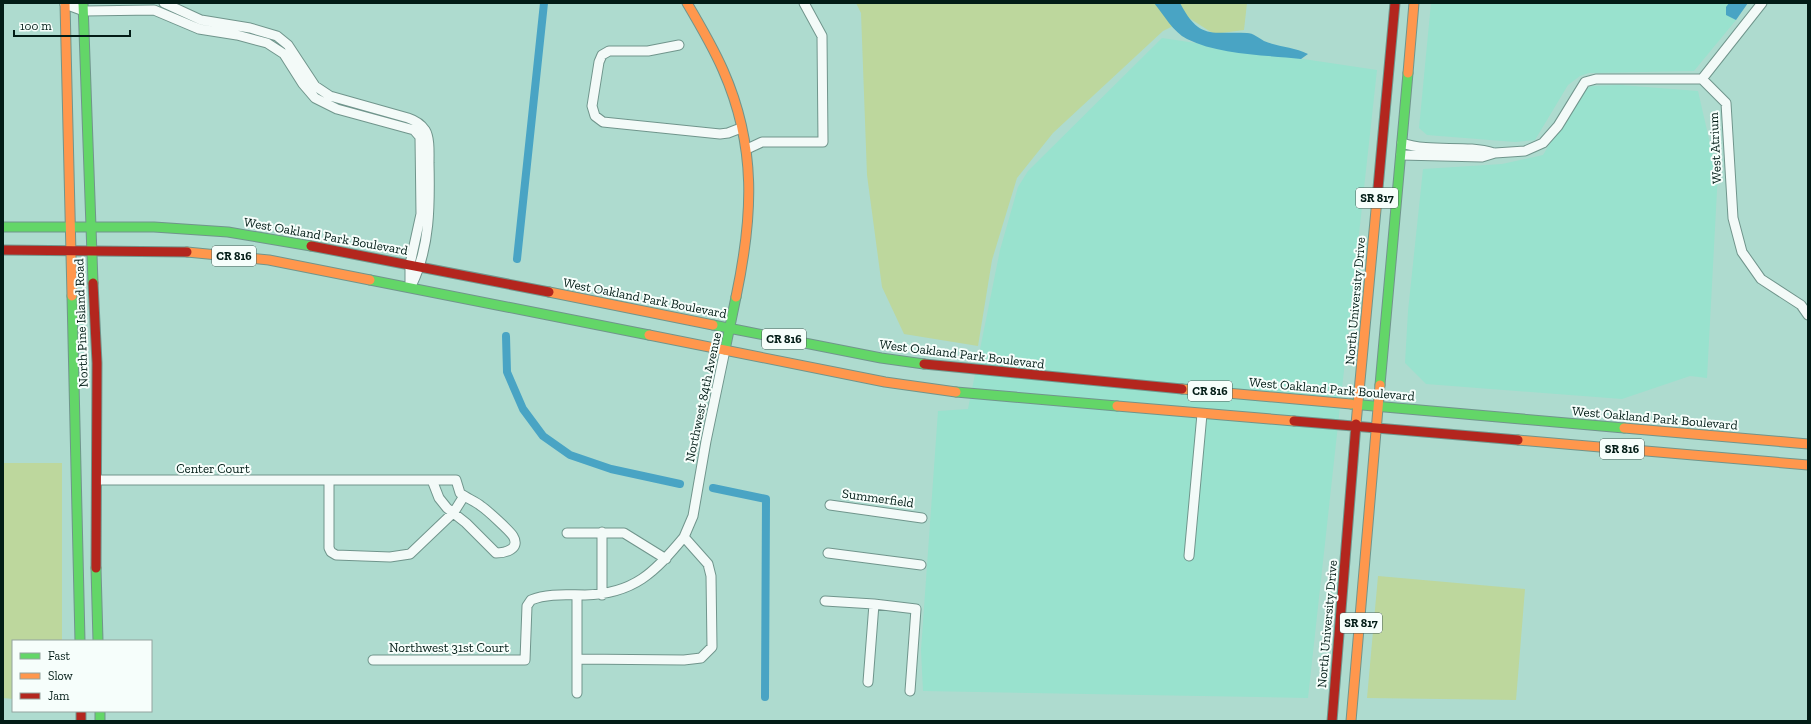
<svg xmlns="http://www.w3.org/2000/svg" width="1811" height="724" font-family="'Zilla Slab',serif">
	<style>
		.built { fill: #99e2ce }
		.green { fill: #bdd79d }
		.water { fill: #49a4c4 }
		.lines { fill: none; stroke-linecap: round; stroke-linejoin: round }
		.canal { stroke: #49a4c4; stroke-width: 8 }
		.street-casing { stroke: #70958c; stroke-width: 11 }
		.fast-casing { stroke: #70958c; stroke-width: 11 }
		.slow-casing { stroke: #70958c; stroke-width: 11 }
		.jam-casing { stroke: #70958c; stroke-width: 11 }
		.street { stroke: #f3faf8; stroke-width: 9 }
		.fast { stroke: #63d668; stroke-width: 9 }
		.slow { stroke: #ff974d; stroke-width: 9 }
		.jam { stroke: #b3261e; stroke-width: 9 }
		.labels { text-anchor: middle; dominant-baseline: central; stroke-width: 4; stroke-linejoin: round; paint-order: stroke }
		.shield { fill: #f6fefb; stroke: #4b605b; stroke-width: 1 }
		.shield-label { font-size: 12px; font-weight: bold; fill: #021c16 }
		.street-label { font-size: 13px; fill: #021c16; stroke: #f6fefb }
	</style>
	<rect width="100%" height="100%" fill="#aedbcf"/>
	<path class="built" d="M1431,3H1734L1736,20L1694,71L1589,73L1580,76L1568,85L1535,140L1515,142L1427,135L1419,128Z
		M1162,38L1377,70L1308,698L923,691L921,650L938,411L968,409L1000,250L1018,187L1028,171Z
		M1620,85L1698,91L1714,161L1718,172L1707,378L1690,376L1622,399L1426,384L1405,363L1408,311L1423,169L1502,164L1543,155L1582,90L1592,86Z"/>
	<path class="green" d="M856,3H1247L1244,30L1214,34L1189,18L1163,31L1053,133L1017,178L992,260L978,346L904,334L882,287L867,175L861,13Z
		M3,463H62V641H13V699L3,698Z
		M1378,576L1525,589L1516,700L1367,698Z"/>
	<path class="water" d="M1154,3H1180C1200,41 1212,31 1247,33C1253,33 1259,38 1264,41C1278,47 1294,47 1308,54L1301,59C1266,55 1219,55 1187,39C1173,32 1164,15 1154,3Z
		M1729,3H1748L1736,20L1726,15V7Z"/>
	<g class="lines">
		<path class="canal" d="M517,259L544,3
			M506,336L507,372L523,409L543,436L570,455L611,469L680,484
			M713,488L766,499L765,697"/>
		<g class="street-casing">
			<path id="street" d="M164,3L201,20L250,28L277,36L288,45L315,86L330,96L408,118C414,120 421,124 425,130C430,138 429,153 429,163C430,205 430,247 412,284
				M65,4L84,11L154,10L199,29L237,35L267,43L284,54L303,84L315,98L337,109L414,130L420,137L421,214L410,264V287
				M679,45L648,51H609L602,55L599,62L592,106L595,116L603,122L720,134L728,133L741,128
				M1702,79L1762,3
				M1402,143C1432,153 1464,144 1494,153
				M747,149L762,142H823L822,36L804,3
				M1401,155L1482,157L1495,153L1525,151L1543,143L1558,126L1585,82L1596,79H1702L1726,103L1733,218L1742,252L1761,279L1801,305L1808,315
				M97,480H456L460,493C466,498 475,501 481,506C487,510 510,531 513,536C521,549 505,553 496,553L466,523L447,508L439,498L432,480
				M329,481V548L331,552L336,555L390,557L410,554L454,512L464,496
				M830,505L922,518
				M602,532V595
				M567,533H624L666,559
				M828,553L921,565
				M1189,556L1202,414
				M577,595V693
				M825,601L874,604L868,682
				M874,604L916,609L910,691
				M577,659L684,660L701,658L712,647L711,576L708,564L684,537L693,516L706,441L725,350
				M373,660H525L527,606L531,600C548,593 567,595 585,595C634,594 655,572 684,537"/>
		</g>
		<g class="fast-casing">
			<path id="fast" d="M83,3L93,283
				M3,227H154L228,232L311,246
				M370,280L649,335
				M72,296L80,641
				M713,325L881,358L924,364
				M725,350L736,297
				M1380,385L1408,73
				M956,392L1117,406
				M1351,404L1624,428
				M96,568L98,641
				M100,711V721"/>
		</g>
		<g class="slow-casing">
			<path id="slow" d="M65,3L72,296
				M687,3C700,25 713,47 723,70C757,147 753,216 736,297
				M1408,73L1414,3
				M187,252L269,260L370,280
				M549,292L713,325
				M649,335L885,382L956,392
				M1182,389L1351,404
				M1117,406L1294,421
				M1356,424L1377,199
				M1624,428L1808,444
				M1518,440L1808,465
				M1351,721L1380,385"/>
		</g>
		<g class="jam-casing">
			<path id="jam" d="M1377,199L1395,3
				M311,246L549,292
				M3,250L187,252
				M93,283L97,363L96,568
				M924,364L1182,389
				M1294,421L1518,440
				M81,711V721
				M1332,721L1356,424"/>
		</g>
		<use href="#street" class="street"/>
		<use href="#fast" class="fast"/>
		<use href="#slow" class="slow"/>
		<use href="#jam" class="jam"/>
	</g>
	<g class="labels">
		<g class="shield">
			<rect x="1356" y="188" width="42" height="20" rx="3"/>
			<rect x="212" y="246" width="44" height="20" rx="3"/>
			<rect x="762" y="329" width="44" height="20" rx="3"/>
			<rect x="1188" y="381" width="44" height="20" rx="3"/>
			<rect x="1600" y="439" width="44" height="20" rx="3"/>
			<rect x="1340" y="613" width="42" height="20" rx="3"/>
		</g>
		<g class="shield-label">
			<text x="1377" y="198">SR 817</text>
			<text x="234" y="256">CR 816</text>
			<text x="784" y="339">CR 816</text>
			<text x="1210" y="391">CR 816</text>
			<text x="1622" y="449">SR 816</text>
			<text x="1361" y="623">SR 817</text>
		</g>
		<g class="street-label">
			<text transform="translate(1715 148) rotate(-93)">West Atrium</text>
			<text transform="translate(326 236) rotate(10)">West Oakland Park Boulevard</text>
			<text transform="translate(645 298) rotate(11)">West Oakland Park Boulevard</text>
			<text transform="translate(1355 301) rotate(-85)">North University Drive</text>
			<text transform="translate(81 323) rotate(-92)">North Pine Island Road</text>
			<text transform="translate(962 354) rotate(7)">West Oakland Park Boulevard</text>
			<text transform="translate(1332 389) rotate(5)">West Oakland Park Boulevard</text>
			<text transform="translate(703 397) rotate(-78)">Northwest 84th Avenue</text>
			<text transform="translate(1655 418) rotate(5)">West Oakland Park Boulevard</text>
			<text x="213" y="468">Center Court</text>
			<text transform="translate(878 498) rotate(8)">Summerfield</text>
			<text transform="translate(1327 624) rotate(-85)">North University Drive</text>
			<text x="449" y="647">Northwest 31st Court</text>
		</g>
	</g>
	<rect width="1811" height="724" fill="none" stroke="#021c16" stroke-width="8"/>
	<rect x="12" y="640" width="140" height="72" fill="#f6fefb" stroke="#94a49f"/>
	<rect x="20" y="653" width="20" height="6" fill="#63d668" stroke="#94a49f"/>
	<text x="48" y="660" font-size="12" fill="#021c16">Fast</text>
	<rect x="20" y="673" width="20" height="6" fill="#ff974d" stroke="#94a49f"/>
	<text x="48" y="680" font-size="12" fill="#021c16">Slow</text>
	<rect x="20" y="693" width="20" height="6" fill="#b3261e" stroke="#94a49f"/>
	<text x="48" y="700" font-size="12" fill="#021c16">Jam</text>
	<path d="M14 30v6h116v-6" fill="none" stroke="#021c16" stroke-width="2"/>
	<text x="20" y="30" font-size="12" fill="#021c16" stroke="#f6fefb" stroke-width="3" paint-order="stroke">100 m</text>
</svg>
